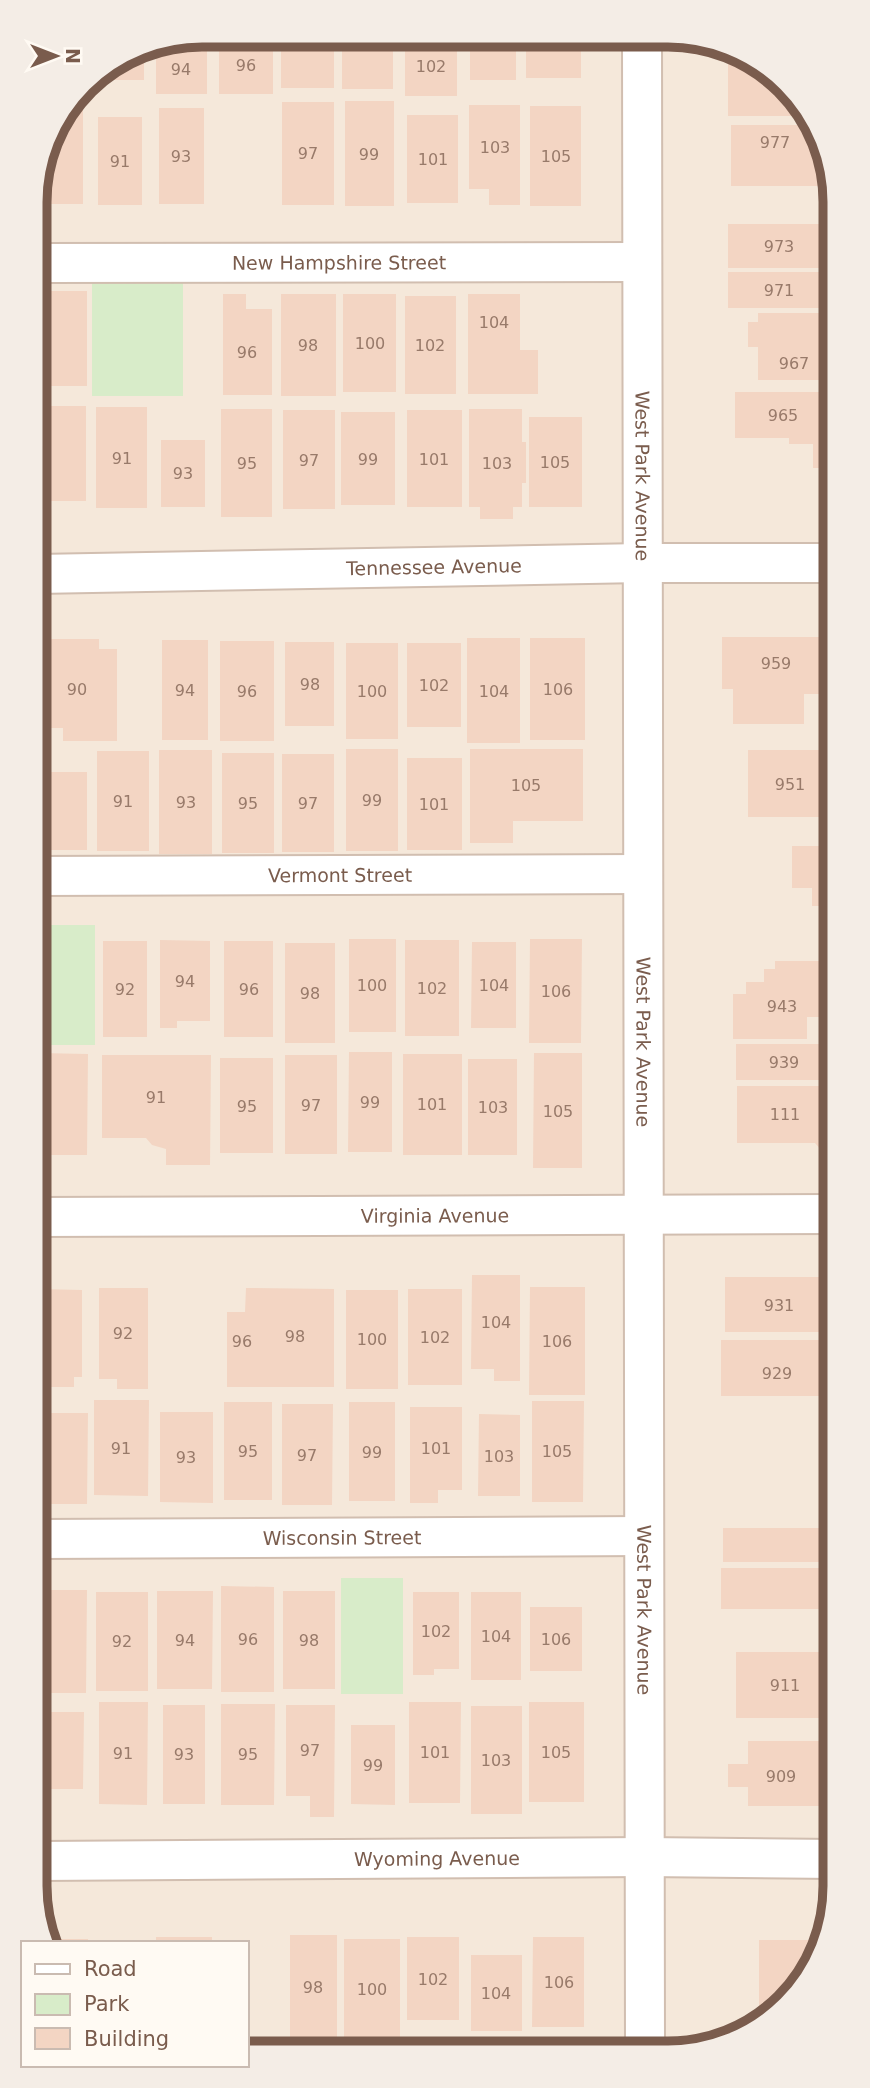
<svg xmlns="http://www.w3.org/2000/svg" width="870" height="2088" font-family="'DejaVu Sans',sans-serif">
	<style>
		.residential { fill: #f5e8da }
		.green { fill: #d8ecc9 }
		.building { fill: #f3d5c3 }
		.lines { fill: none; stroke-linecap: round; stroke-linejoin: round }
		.street-casing { stroke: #d1beb0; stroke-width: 42 }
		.street { stroke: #fff; stroke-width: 38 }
		.labels { text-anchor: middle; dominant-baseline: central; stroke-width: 5; stroke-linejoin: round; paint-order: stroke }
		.number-label { font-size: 16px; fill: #987a6a }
		.street-label { font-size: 19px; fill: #7a5c4d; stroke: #fffaf3 }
		.rim { fill: none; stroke: #7a5c4d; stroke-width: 9 }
	</style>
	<rect width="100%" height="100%" fill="#fdf6ec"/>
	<path class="residential" d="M202,35L700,38L778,77L829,159L835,1896L822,1949L794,1996L711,2047L247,2050V1943H49L41,1929L35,191L52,129L92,77L139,48Z"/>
	<path class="green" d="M92,277H183V396H92Z
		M38,925H95V1045H38Z
		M341,1578H403V1694H341Z"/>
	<path class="building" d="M207,35V94H156V44Z
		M219,35H273V94H219Z
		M281,35L334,36V88H281Z
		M342,36H393V89H342Z
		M405,36L457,37V96H405Z
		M470,37H516V80H470Z
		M526,37H587V48H581V78H526Z
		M144,47V80H93V76Z
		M728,63H751L778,77L802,116H728Z
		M345,101H394V206H345Z
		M282,102H334V205H282Z
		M469,105H520V205H489V189H469Z
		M69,106H83V204H35V191L52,129Z
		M530,106H581V206H530Z
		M159,108H204V204H159Z
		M407,115H458V203H407Z
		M98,117H142V205H98Z
		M731,125H808L829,159V186H731Z
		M728,224H830V268H728Z
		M728,272H830V308H728Z
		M36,291H87V386H36Z
		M223,294H246V309H272V395H223Z
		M281,294H336V396H281Z
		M343,294H396V392H343Z
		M468,294H520V350H538V394H468Z
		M405,296H456V394H405Z
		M758,313H830V380H758V347H748V322H758Z
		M735,392H830V468H813V444H789V438H735Z
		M36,406H86V501H36Z
		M96,407H147V508H96Z
		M221,409H272V517H221Z
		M469,409H522V442H526V483H522V507H513V519H480V507H469Z
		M283,410H335V509H283Z
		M407,410H462V507H407Z
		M341,412H395V505H341Z
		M529,417H582V507H529Z
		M161,440H205V507H161Z
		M722,637H831V694H804V724H733V689H722Z
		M467,638H520V743H467Z
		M530,638H585V740H530Z
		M37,639H99V649H117V741H63V728H37Z
		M162,640H208V740H162Z
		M220,641H274V741H220Z
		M285,642H334V726H285Z
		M346,643H398V739H346Z
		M407,643H461V727H407Z
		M346,749H398V851H346Z
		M470,749H583V821H513V843H470Z
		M159,750H212V854H159Z
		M748,750H831V817H748Z
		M97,751H149V851H97Z
		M222,753H274V853H222Z
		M282,754H334V852H282Z
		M407,758H462V850H407Z
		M37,772H87V850H37Z
		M792,846H831L832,940H820V906H812V888H792Z
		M349,939H396V1032H349Z
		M530,939H582L581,1043H529Z
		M160,940L210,941V1021H177V1028H160Z
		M405,940H459V1036H405Z
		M103,941H147V1037H103Z
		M224,941H273V1037H224Z
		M472,942H516V1028H471Z
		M285,943H335V1043H285Z
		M775,961H832V1017H807V1039H733V994H746V982H764V969H775Z
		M736,1044H832V1080H736Z
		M349,1052H392V1152H348Z
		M39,1053L88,1054L87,1155H39Z
		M534,1053H582V1168H533Z
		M403,1054H462V1155H403Z
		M102,1055H211L210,1165H166V1149L152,1145L146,1138H102Z
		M285,1055H337V1154H285Z
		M220,1058H273V1153H220Z
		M468,1059H517V1155H468Z
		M737,1086H832V1156H826L815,1143H737Z
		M472,1275H520V1381H494V1369H471Z
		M725,1277H833V1332H725Z
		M530,1287H585V1395H529Z
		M99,1288H148V1389H117V1379H99Z
		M246,1288L334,1289V1387H227V1312H245Z
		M39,1289L82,1290V1377H74V1387H39Z
		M408,1289H462V1385H408Z
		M346,1290H398V1389H346Z
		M721,1340H833V1396H721Z
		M94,1400H149L148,1496L94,1495Z
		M532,1401H584L583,1502H532Z
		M224,1402H272V1500H224Z
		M349,1402H395V1501H349Z
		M282,1404H333L332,1505H282Z
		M410,1407H462V1490H438V1503H410Z
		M160,1412H213V1503L160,1502Z
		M39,1413H88L87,1504H39Z
		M479,1414L520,1415V1496H478Z
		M723,1528H822V1562H723Z
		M721,1568H834V1609H721Z
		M221,1586L274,1587V1692H221Z
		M40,1590H87L86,1693H40Z
		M157,1591H213L212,1689H157Z
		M283,1591H335V1689H283Z
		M96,1592H148V1691H96Z
		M413,1592H459V1669H434V1675H413Z
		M471,1592H521V1680H471Z
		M530,1607H582V1671H530Z
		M736,1652H834V1718H736Z
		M99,1702H148L147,1805L99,1804Z
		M409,1702H461L460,1803H409Z
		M529,1702H584V1802H529Z
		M221,1704H275L274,1805H221Z
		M163,1705H205V1804H163Z
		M286,1705H335L334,1817H310V1796H286Z
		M471,1706H522V1814H471Z
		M40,1712H84L83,1789H40Z
		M351,1725H395V1805L351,1804Z
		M748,1741H834V1806H748V1787H728V1764H748Z
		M290,1935H337V2039H290Z
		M156,1937H212V1943H156Z
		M407,1937H459V2020H407Z
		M533,1937H584V2027H532Z
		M46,1939H88V1943H49Z
		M344,1939H400V2040H344Z
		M759,1940H825L822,1949L794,1996L759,2017Z
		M471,1955H522V2031H471Z"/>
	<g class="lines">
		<g class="street-casing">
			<g id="street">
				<path id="s1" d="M642,38L645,2048"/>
				<path id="s2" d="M36,263L642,262"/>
				<path id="s3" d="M37,574L642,563H831"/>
				<path id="s4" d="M37,876L643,874"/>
				<path id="s5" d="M38,1217L833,1214"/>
				<path id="s6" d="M39,1539L644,1536"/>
				<path id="s7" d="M40,1861L645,1857L835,1859"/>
			</g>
		</g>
		<use href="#street" class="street"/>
	</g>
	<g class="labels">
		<g class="number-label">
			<text x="246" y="65">96</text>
			<text x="431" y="66">102</text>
			<text x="181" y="69">94</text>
			<text x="775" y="142">977</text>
			<text x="495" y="147">103</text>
			<text x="308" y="153">97</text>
			<text x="369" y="154">99</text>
			<text x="181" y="156">93</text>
			<text x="556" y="156">105</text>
			<text x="433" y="159">101</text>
			<text x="120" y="161">91</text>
			<text x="779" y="246">973</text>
			<text x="779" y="290">971</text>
			<text x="494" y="322">104</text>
			<text x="370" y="343">100</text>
			<text x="308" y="345">98</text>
			<text x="430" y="345">102</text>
			<text x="247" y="352">96</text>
			<text x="794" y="363">967</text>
			<text x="783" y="415">965</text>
			<text x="122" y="458">91</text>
			<text x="368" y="459">99</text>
			<text x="434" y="459">101</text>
			<text x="309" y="460">97</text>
			<text x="555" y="462">105</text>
			<text x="247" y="463">95</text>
			<text x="497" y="463">103</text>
			<text x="183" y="473">93</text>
			<text x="776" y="663">959</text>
			<text x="310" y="684">98</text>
			<text x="434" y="685">102</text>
			<text x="77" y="689">90</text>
			<text x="558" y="689">106</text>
			<text x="185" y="690">94</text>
			<text x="247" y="691">96</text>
			<text x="372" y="691">100</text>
			<text x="494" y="691">104</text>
			<text x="790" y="784">951</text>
			<text x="526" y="785">105</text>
			<text x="372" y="800">99</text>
			<text x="123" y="801">91</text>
			<text x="186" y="802">93</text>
			<text x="248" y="803">95</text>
			<text x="308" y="803">97</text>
			<text x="434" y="804">101</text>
			<text x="185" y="981">94</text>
			<text x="372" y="985">100</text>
			<text x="494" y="985">104</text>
			<text x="432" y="988">102</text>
			<text x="125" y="989">92</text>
			<text x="249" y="989">96</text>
			<text x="556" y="991">106</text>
			<text x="310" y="993">98</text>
			<text x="782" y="1006">943</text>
			<text x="784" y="1062">939</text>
			<text x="156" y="1097">91</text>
			<text x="370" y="1102">99</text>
			<text x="432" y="1104">101</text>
			<text x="311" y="1105">97</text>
			<text x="247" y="1106">95</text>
			<text x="493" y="1107">103</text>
			<text x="558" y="1111">105</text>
			<text x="785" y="1114">111</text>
			<text x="779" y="1305">931</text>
			<text x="496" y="1322">104</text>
			<text x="123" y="1333">92</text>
			<text x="295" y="1336">98</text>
			<text x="435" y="1337">102</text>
			<text x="372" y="1339">100</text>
			<text x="242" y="1341">96</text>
			<text x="557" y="1341">106</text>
			<text x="777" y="1373">929</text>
			<text x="121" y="1448">91</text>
			<text x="436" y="1448">101</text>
			<text x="248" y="1451">95</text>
			<text x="557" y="1451">105</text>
			<text x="372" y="1452">99</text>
			<text x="307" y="1455">97</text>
			<text x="499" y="1456">103</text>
			<text x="186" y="1457">93</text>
			<text x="436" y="1631">102</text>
			<text x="496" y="1636">104</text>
			<text x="248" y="1639">96</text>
			<text x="556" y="1639">106</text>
			<text x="185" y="1640">94</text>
			<text x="309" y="1640">98</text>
			<text x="122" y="1641">92</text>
			<text x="785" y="1685">911</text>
			<text x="310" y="1750">97</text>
			<text x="435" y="1752">101</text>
			<text x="556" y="1752">105</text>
			<text x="123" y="1753">91</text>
			<text x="184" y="1754">93</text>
			<text x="248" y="1754">95</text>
			<text x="496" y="1760">103</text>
			<text x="373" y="1765">99</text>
			<text x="781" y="1776">909</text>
			<text x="433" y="1979">102</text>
			<text x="559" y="1982">106</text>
			<text x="313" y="1987">98</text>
			<text x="372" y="1989">100</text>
			<text x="496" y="1993">104</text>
		</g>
		<g class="street-label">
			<text stroke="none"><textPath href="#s2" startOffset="303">New Hampshire Street</textPath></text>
			<text stroke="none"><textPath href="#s1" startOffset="438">West Park Avenue</textPath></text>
			<text stroke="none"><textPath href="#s3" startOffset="397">Tennessee Avenue</textPath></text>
			<text stroke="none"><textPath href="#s4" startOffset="303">Vermont Street</textPath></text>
			<text stroke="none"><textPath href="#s1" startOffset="1004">West Park Avenue</textPath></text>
			<text stroke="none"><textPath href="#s5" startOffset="397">Virginia Avenue</textPath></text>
			<text stroke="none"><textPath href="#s6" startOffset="303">Wisconsin Street</textPath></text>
			<text stroke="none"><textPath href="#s1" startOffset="1572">West Park Avenue</textPath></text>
			<text stroke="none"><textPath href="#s7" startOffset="397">Wyoming Avenue</textPath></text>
		</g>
	</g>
	<path d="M0 0H870V2088H0ZM202 47H668A155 155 0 0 1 823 202V1886A155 155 0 0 1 668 2041H202A155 155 0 0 1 47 1886V202A155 155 0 0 1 202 47Z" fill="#f4ede6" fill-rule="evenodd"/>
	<path class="rim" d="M202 47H668A155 155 0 0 1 823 202V1886A155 155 0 0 1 668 2041H202A155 155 0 0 1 47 1886V202A155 155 0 0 1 202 47Z"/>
	<rect x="21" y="1941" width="228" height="126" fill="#fffaf3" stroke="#cabbb1" stroke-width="2"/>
	<rect x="35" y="1964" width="35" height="10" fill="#ffffff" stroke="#cabbb1" stroke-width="2"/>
	<text x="84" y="1976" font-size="21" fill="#7a5c4d">Road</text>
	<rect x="35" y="1994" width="35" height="21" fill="#d8ecc9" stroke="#cabbb1" stroke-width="2"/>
	<text x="84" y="2011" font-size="21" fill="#7a5c4d">Park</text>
	<rect x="35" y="2028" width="35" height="21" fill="#f3d5c3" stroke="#cabbb1" stroke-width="2"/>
	<text x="84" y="2046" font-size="21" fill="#7a5c4d">Building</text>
	<g transform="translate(56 56) rotate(90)" stroke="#fffaf3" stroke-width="5" paint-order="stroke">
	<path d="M0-5L12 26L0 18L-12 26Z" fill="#7a5c4d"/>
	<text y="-10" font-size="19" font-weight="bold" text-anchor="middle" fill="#7a5c4d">N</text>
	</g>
</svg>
